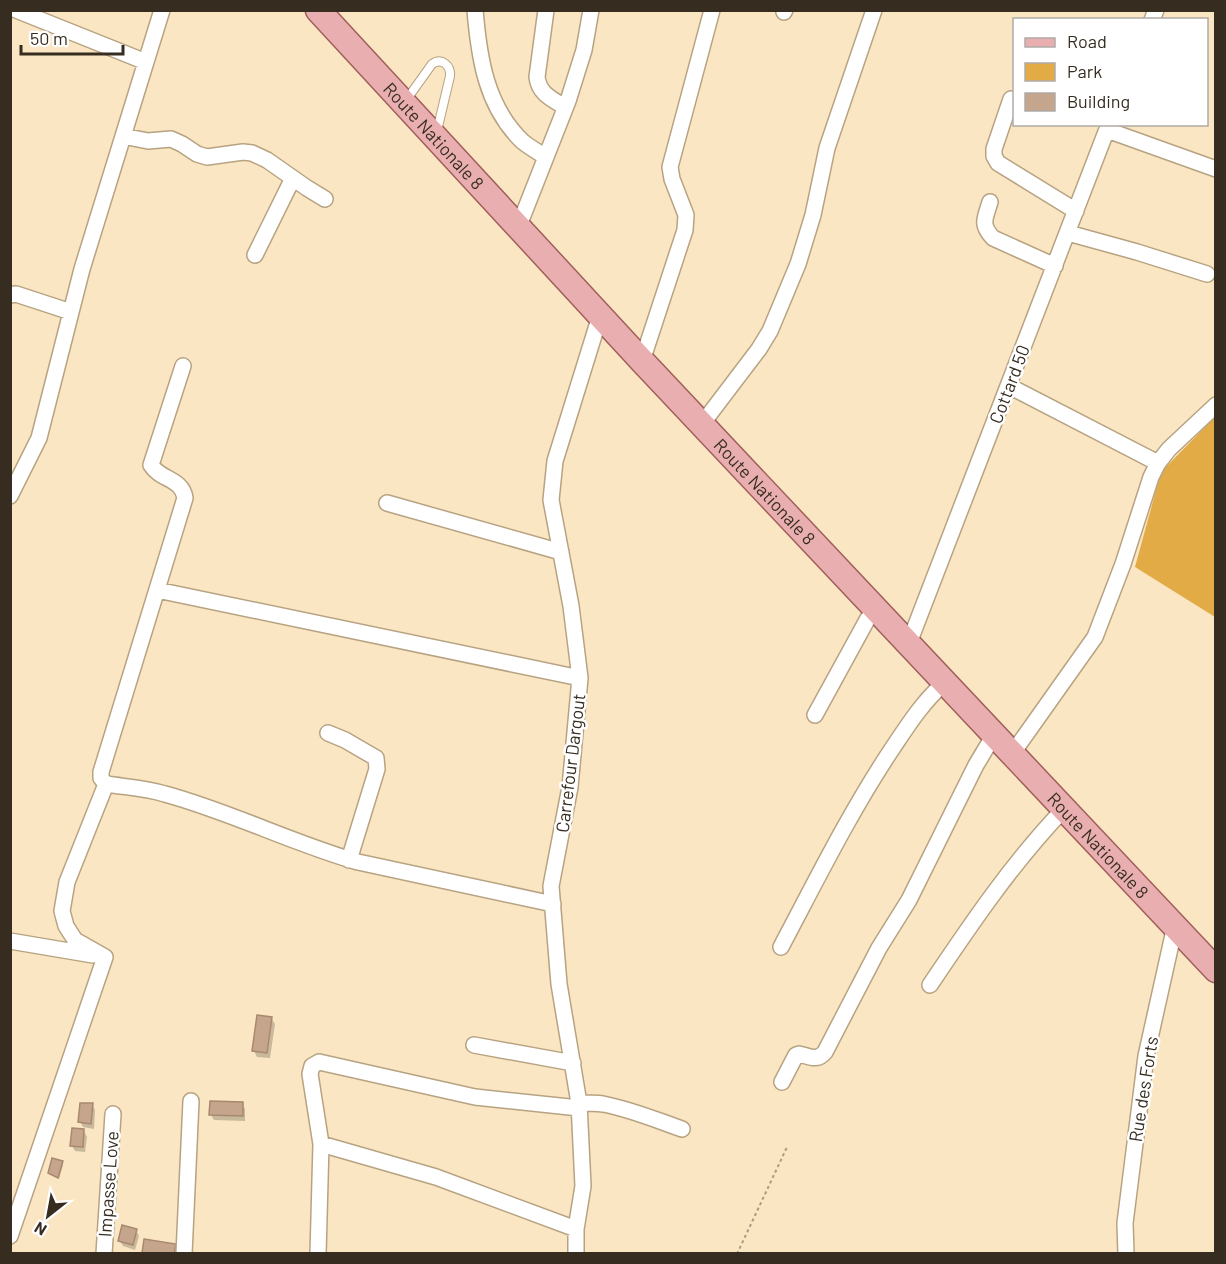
<svg xmlns="http://www.w3.org/2000/svg" width="1226" height="1264" font-family="Barlow,sans-serif">
	<style>
		.green { fill: #e2ab46 }
		.shadow { fill: #0003 }
		.building { fill: #c6a58d; stroke: #a88970; stroke-width: 1.5 }
		.lines { fill: none; stroke-linecap: round; stroke-linejoin: round }
		.lane-casing { stroke: #b7a382; stroke-width: 10 }
		.street-casing { stroke: #b7a382; stroke-width: 18 }
		.primary-casing { stroke: #a15f5c; stroke-width: 27 }
		.path { stroke: #aa9a80; stroke-width: 2; stroke-dasharray: 3 3; stroke-linecap: butt }
		.lane { stroke: #fff; stroke-width: 8 }
		.street { stroke: #fff; stroke-width: 15 }
		.primary { stroke: #e9afb0; stroke-width: 24 }
		.labels { text-anchor: middle; dominant-baseline: central; stroke-width: 5; stroke-linejoin: round; paint-order: stroke }
		.street-label { font-size: 18px; fill: #362d20; stroke: #fff }
	</style>
	<rect width="100%" height="100%" fill="#fbe6c3"/>
	<path class="green" d="M1215,417V617L1135,567L1161,472Z"/>
	<path class="shadow" d="M271,1018L275,1024L270,1058L257,1057L254,1051Z
		M92,1104L95,1110L94,1129L83,1127L80,1121Z
		M242,1104L245,1109V1121L214,1120L211,1115Z
		M84,1131L87,1137L85,1152L75,1151L72,1146Z
		M62,1162L63,1165L59,1179L52,1175L50,1172Z
		M136,1230L139,1236L135,1250L123,1246L120,1241Z"/>
	<path class="building" d="M257,1015L272,1017L267,1053L252,1051Z
		M210,1101L243,1102V1116L209,1115Z
		M80,1103H93L91,1124L78,1122Z
		M72,1128L84,1129L83,1147L70,1146Z
		M52,1158L63,1161L58,1178L48,1173Z
		M122,1225L137,1229L133,1245L118,1241Z
		M144,1239L176,1244L174,1254L142,1253Z"/>
	<g class="lines">
		<g class="lane-casing">
			<path id="lane" d="M407,99L432,64C442,57 451,66 450,76L437,131"/>
		</g>
		<g class="street-casing">
			<path id="street" d="M16,10L146,62
				M475,10C479,58 486,106 522,141C529,147 538,152 546,157
				M546,10L537,77C539,94 552,99 565,107
				M784,12L785,10
				M1152,20L1156,10
				M1011,99L994,149V156L998,163L1076,211
				M1107,130L1216,169
				M123,136L148,141L171,139L182,144L197,154L207,157L243,152L252,153L267,160L307,188L325,199
				M990,202C985,219 980,224 993,238L1055,266
				M518,228L568,101L584,50L591,10
				M1068,233L1137,252L1207,274
				M255,255L293,178
				M10,295L16,294L71,312
				M642,361L685,230L686,215L672,179L670,167L712,10
				M183,366L151,465C160,480 182,478 185,498L101,772V778L106,784C125,787 146,788 165,794C231,812 292,843 358,862L553,904
				M1009,386L1158,463
				M702,424L759,349L770,331L798,264L813,215L827,148L874,10
				M10,496L39,438L82,269L162,10
				M387,503L561,552
				M157,590L580,678
				M909,643L1109,124
				M815,715L867,620L876,608
				M328,733L345,740L376,758L377,769L349,860
				M1012,754L1095,637L1123,564L1151,477L1158,463L1169,449L1216,405
				M10,941L93,955
				M781,947C817,879 851,810 894,746C910,722 923,702 945,682
				M105,957L75,940L66,926L62,911L67,882L106,784
				M930,985C971,924 1013,862 1064,809
				M474,1045L573,1063
				M782,1082L796,1055L799,1054C809,1056 817,1062 825,1052L879,948L909,900L976,765L994,735
				M579,1103C587,1103 595,1103 603,1104C630,1109 656,1120 682,1129
				M321,1144L436,1177L576,1229
				M10,1236L105,957
				M104,1254L113,1114
				M184,1254L191,1101
				M318,1254L321,1144L310,1074L312,1066L319,1062L475,1097L579,1108
				M576,1254V1229L583,1186L579,1103L559,984L551,886L570,787L580,678L571,606L551,500L555,461L600,316
				M1126,1254L1125,1223L1146,1056L1175,926"/>
		</g>
		<g class="primary-casing">
			<g id="primary">
				<path id="s1" d="M318,10L642,361L1216,970"/>
			</g>
		</g>
		<path class="path" d="M737,1254L787,1147"/>
		<use href="#lane" class="lane"/>
		<use href="#street" class="street"/>
		<use href="#primary" class="primary"/>
	</g>
	<g class="labels">
		<g class="street-label">
			<text stroke="none"><textPath href="#s1" startOffset="171">Route Nationale 8</textPath></text>
			<text transform="translate(1009 384) rotate(-69)">Cottard 50</text>
			<text stroke="none"><textPath href="#s1" startOffset="657">Route Nationale 8</textPath></text>
			<text transform="translate(570 763) rotate(-83)">Carrefour Dargout</text>
			<text stroke="none"><textPath href="#s1" startOffset="1143">Route Nationale 8</textPath></text>
			<text transform="translate(1143 1089) rotate(-81)">Rue des Forts</text>
			<text transform="translate(108 1184) rotate(-86)">Impasse Love</text>
		</g>
	</g>
	<rect width="1226" height="1264" fill="none" stroke="#362d20" stroke-width="24"/>
	<rect x="1013" y="18" width="195" height="108" fill="#ffffff" stroke="#afaba6" stroke-width="1.5"/>
	<rect x="1025" y="38" width="30" height="9" fill="#e9afb0" stroke="#afaba6" stroke-width="1.5"/>
	<text x="1067" y="48" font-size="18" fill="#362d20">Road</text>
	<rect x="1025" y="63" width="30" height="18" fill="#e2ab46" stroke="#afaba6" stroke-width="1.5"/>
	<text x="1067" y="78" font-size="18" fill="#362d20">Park</text>
	<rect x="1025" y="93" width="30" height="18" fill="#c6a58d" stroke="#afaba6" stroke-width="1.5"/>
	<text x="1067" y="108" font-size="18" fill="#362d20">Building</text>
	<g transform="translate(48 1216) rotate(211)" stroke="#ffffff" stroke-width="4.5" paint-order="stroke">
	<path d="M0-4.5L10 22L0 15L-10 22Z" fill="#362d20"/>
	<text y="-9" font-size="16" font-weight="bold" text-anchor="middle" fill="#362d20">N</text>
	</g>
	<path d="M21 45v9h102v-9" fill="none" stroke="#362d20" stroke-width="3"/>
	<text x="30" y="45" font-size="18" fill="#362d20" stroke="#ffffff" stroke-width="4.5" paint-order="stroke">50 m</text>
</svg>
